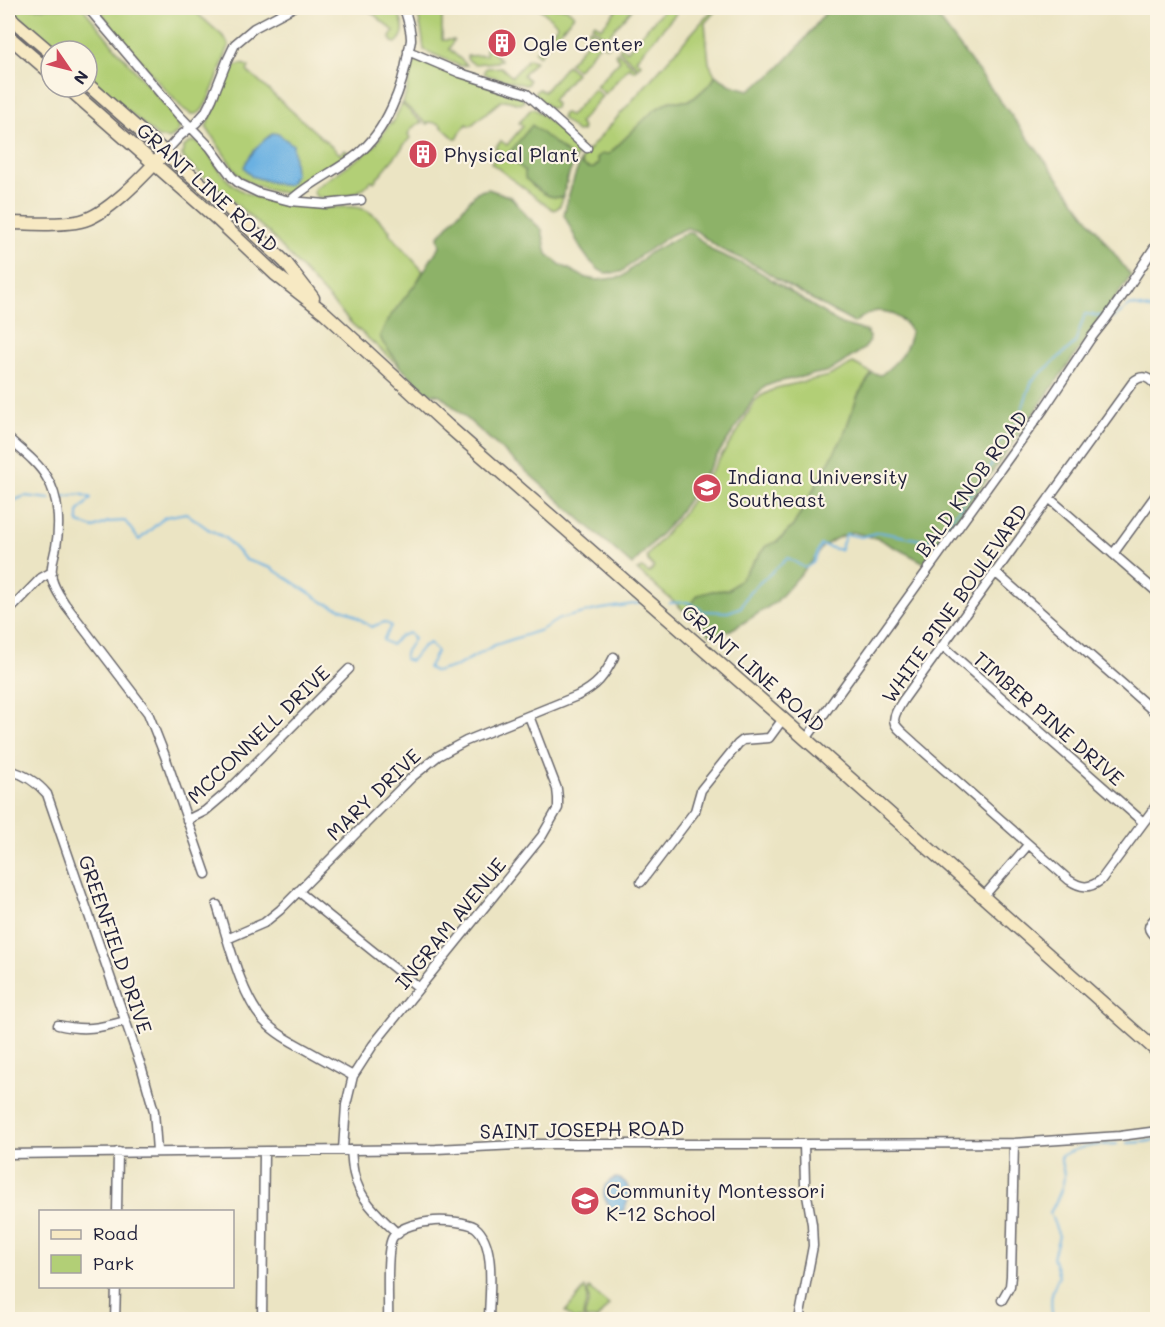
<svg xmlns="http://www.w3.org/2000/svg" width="1165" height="1327" font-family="Mali,sans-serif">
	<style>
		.green { fill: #b2cf76; stroke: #6a7858; stroke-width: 1.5 }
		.forest { fill: #8db267; stroke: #586a51; stroke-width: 1.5 }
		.water { fill: #6bb1e2; stroke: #466a8e; stroke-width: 1.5 }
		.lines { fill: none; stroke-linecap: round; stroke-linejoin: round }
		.stream { stroke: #6bb1e2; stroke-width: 2 }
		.street-casing { stroke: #68666b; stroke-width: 11 }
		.secondary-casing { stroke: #68666b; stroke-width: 15 }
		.street { stroke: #fff; stroke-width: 8 }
		.secondary { stroke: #f7e9c3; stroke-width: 12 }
		.labels { text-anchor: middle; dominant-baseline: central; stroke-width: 4.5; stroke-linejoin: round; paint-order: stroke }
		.poi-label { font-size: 20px; fill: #22223b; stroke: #fcf5e5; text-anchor: start }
		.street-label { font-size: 20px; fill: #22223b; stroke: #fcf5e5 }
	</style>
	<rect width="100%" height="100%" fill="#fcf5e5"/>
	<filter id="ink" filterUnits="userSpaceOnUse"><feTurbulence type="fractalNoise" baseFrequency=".0167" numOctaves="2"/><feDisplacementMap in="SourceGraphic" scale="12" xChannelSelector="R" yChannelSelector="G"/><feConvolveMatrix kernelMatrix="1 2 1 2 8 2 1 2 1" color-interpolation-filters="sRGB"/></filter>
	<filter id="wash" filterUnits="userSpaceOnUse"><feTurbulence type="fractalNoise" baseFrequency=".008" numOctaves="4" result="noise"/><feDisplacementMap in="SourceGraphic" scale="24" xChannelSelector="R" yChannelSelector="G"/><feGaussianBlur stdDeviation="1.35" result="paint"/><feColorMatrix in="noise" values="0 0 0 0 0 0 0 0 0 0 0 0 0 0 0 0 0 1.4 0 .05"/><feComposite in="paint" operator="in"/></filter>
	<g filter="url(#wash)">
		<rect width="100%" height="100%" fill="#ebe4c3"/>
		<path class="green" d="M9,8H83L118,51L171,112L179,124V130L174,136L169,139L158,137L87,75V51H60Z
			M100,8H191L225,38L229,46C224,58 209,106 200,112C197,115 195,114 191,114L182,108L154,77L104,16Z
			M366,8H397C401,21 409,32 396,43L392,42L390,37L394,31Z
			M416,8H452V14L442,16V40H454L449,49L467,65L460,66L424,50C423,36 420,22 416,8Z
			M539,8H566L574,15L539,56L535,52L558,25Z
			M618,8H633L606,38L592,26L595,23L601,28Z
			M665,8H681L636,59L641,64L638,67L619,50L621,47L627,51Z
			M714,8H718L705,23L709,63L715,75L712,82L694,98L687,101H670L654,110L609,154L597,158L599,163L594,168L591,169L584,166L581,160L585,154Z
			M590,28L610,45L606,47L601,43L577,70L569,63L593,36L588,31Z
			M487,47L501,60L497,61V62L474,64L467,59V56L486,55V49Z
			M617,52L637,69L634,71L629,67L605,94L596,86L620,60L615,54Z
			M528,59L535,61L523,75L529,80L528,84L525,85L490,76L485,74L484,72L486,68L501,67L512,77Z
			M419,60L423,61L518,96L523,98L524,102L521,104L505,100L501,101L470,126L467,124L459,134L458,137L455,139L442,127L440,124L430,122L427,124L403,103L407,90L412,65Z
			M243,64L249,67L247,71L340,154L344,150L347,151L348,154L346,156L289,193C272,193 252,185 238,175L206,127L218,101L232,67Z
			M567,65L576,73L552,100L556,104L555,108H550L535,95V92L539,89L544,92Z
			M594,89L602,96L579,123L583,128L582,131L577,132L562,119V115L565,113L570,116Z
			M402,104L422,123C416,123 411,129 408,134L410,138L403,146V147L374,182L372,180C368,183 365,188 361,190C350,197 330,199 317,197L313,192L315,188L369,151L376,144L390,123L392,124Z
			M531,109H535L580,149L570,170L562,201L559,207L554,210L542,202L491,163L500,152L495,148L501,141L507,145L523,126L519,123Z
			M194,141L201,144C212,156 219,174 232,184C251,201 299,208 325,208C338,208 352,204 366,210C375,215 383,223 390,231L389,233L423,271L418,280L391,354L398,362L399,366L352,324L268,232L186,161L182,155L184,147L191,142Z
			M853,363L872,373L858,395L843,437L793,526L778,541L766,546L740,580L728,590L712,591L688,607V614L637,570L642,568L649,573L654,567L648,561L647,556L683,513L738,431L755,401L761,396L776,388L829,376Z
			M585,1288C591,1302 582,1307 583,1319H573L565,1312Z
			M589,1288L609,1305L597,1319H585V1314L589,1301L588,1290Z"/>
		<path class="forest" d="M829,8H931L1131,276L927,564L879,539L852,532L835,539L822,547L816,557L776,602L743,623L725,633L711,635L688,614V607L698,595L712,591L728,590L740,580L766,546L778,541L793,526L843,437L858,395L872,373L881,375C896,363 909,350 911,331C903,318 886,306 870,313C865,315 859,319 854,323L783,283L759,267L720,249L696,231L687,228L671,235L641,255L630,265L621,272L614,273H605L599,270L589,260L581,249L564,215C568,195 574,176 582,158L581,163C585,167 589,169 594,168L599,163L597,158C601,153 603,154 609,154L654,110L670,101H687L694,98L712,82L715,75L731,85L749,90L774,73L800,45Z
			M532,125L575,160L567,179L563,197C546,200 536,188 525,178V171L512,160L509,153Z
			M488,189L511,197L527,216L542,230L547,254L561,265L586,278L598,280L622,277L649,253L686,233H692L696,236L713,251L755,269L841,324L866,331L870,337L869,342L864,349L830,371L777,382L766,386L756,395L744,415L685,504L670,524L632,565L440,395L428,393L399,366L398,362L383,343L380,336C388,315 404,300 417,282C425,270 431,258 440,246L438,237L477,192Z"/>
		<path class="water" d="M274,133L278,134L293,145L295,174L291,183L288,185H281L251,176L244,167C249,155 263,139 274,133Z
			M616,1178C633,1180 630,1202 622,1212C602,1208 596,1184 616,1178Z"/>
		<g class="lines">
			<path class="stream" d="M1113,318L1131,305L1158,311
				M60,497L81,494L91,498L78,512V523L94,528L108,522L125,521L139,540L165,517L186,513L208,529L225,538L246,560L271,568L325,603L350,612L371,627L385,622L391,626L383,640L391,645L400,636L409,633L414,639L406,651L404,659L411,661L422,647L430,643L437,652L428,668L436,672L457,666L495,645L541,630L559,619L596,610L640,603
				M8,503L25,496L50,499
				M670,603L688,602L704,611L728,612L741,607L749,592L788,558L805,568L813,563L821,545L840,550L846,534L861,537L879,532L927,541L946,527L992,464L997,443L1014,431L1032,381L1075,343L1085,314L1101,316
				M1127,1143C1138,1142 1147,1143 1158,1139
				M1053,1320C1050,1300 1050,1294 1059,1276L1053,1257L1059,1236L1050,1213C1055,1204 1064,1186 1064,1176C1064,1168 1060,1165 1061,1156C1079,1146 1097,1145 1117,1144"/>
		</g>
	</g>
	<g filter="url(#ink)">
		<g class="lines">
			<g class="street-casing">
				<path id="street" d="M88,8L178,114L210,147L232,177L240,184L259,193L290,201C311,181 337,171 358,154C386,131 403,87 408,53C409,48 411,43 411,39C411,29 407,17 404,8
					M408,51L460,73L527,94L587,148
					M165,152L180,136L196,123L205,113L212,99L227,61L235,44L254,28L292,8
					M290,201L326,204L361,200
					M1158,388C1150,378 1143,373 1133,382L904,699C887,725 893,723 914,743L1069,880C1081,888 1089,889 1101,880L1158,803
					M8,438C21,450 38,462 47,478C59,497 60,525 56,547C54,557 50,568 52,579C54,588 60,596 65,604L148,713L165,756L206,874
					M1049,498L1158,593
					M1113,554L1158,492
					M995,572L1158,715
					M8,612L41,578L52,572
					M943,646L1143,822
					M806,739L1043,410L1091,338L1106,319L1125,292L1158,242
					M8,770C24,774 36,781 47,794L142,1069L154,1111L157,1151
					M187,820L205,811L225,794L349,669
					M641,882L695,811L701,790L738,744L743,740L769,738L783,719
					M298,891L419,988
					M984,896L1028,845
					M217,905C228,939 240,993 263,1020C275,1033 290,1041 305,1049C321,1058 337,1067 353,1076
					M1158,915C1147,927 1145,928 1158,939
					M227,939L264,923L280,910L412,777L438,756L466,741L577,696C597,686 604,677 614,657
					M58,1025C84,1031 100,1028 125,1021
					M343,1150L346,1105L353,1076L373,1045L542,836L558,808V798L557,789L529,716
					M351,1150C352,1158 352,1166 354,1174C359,1199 380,1217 398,1234
					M8,1154L436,1149L537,1144H804L1014,1143L1120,1136L1158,1131
					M117,1212L118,1152
					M1002,1300L1010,1286L1011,1276L1014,1143
					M115,1320L116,1286
					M262,1320L264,1152
					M388,1320C389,1304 385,1248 393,1237C400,1226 422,1222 434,1221C444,1220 467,1222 475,1227C497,1244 489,1295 489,1320
					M799,1320L813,1246L812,1224L805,1184L804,1144"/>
			</g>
			<g class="secondary-casing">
				<path id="secondary" d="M8,16L51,53
					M8,36L51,73
					M87,84L227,207L286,263L313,298
					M67,87L217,219L275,274L325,313L448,426L783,719L1158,1052
					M8,223C31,223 58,226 81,221C107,215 142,177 160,158"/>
			</g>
			<use href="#street" class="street"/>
			<use href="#secondary" class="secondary"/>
		</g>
	</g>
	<defs>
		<g id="building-disc" transform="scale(1.5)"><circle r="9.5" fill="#d1495b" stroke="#fcf5e5"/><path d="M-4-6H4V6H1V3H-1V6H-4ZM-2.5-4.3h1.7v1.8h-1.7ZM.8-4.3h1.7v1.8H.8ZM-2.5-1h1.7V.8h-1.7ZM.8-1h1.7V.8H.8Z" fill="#fff"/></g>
		<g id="university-disc" transform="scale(1.5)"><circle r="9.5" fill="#d1495b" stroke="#fcf5e5"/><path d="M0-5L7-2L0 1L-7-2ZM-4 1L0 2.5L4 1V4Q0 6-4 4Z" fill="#fff"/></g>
		<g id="school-disc" transform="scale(1.5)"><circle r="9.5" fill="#d1495b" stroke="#fcf5e5"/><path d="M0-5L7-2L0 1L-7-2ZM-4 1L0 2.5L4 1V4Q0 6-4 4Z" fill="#fff"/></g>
	</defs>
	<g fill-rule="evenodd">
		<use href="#building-disc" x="502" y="43"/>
		<use href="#building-disc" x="423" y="154"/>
		<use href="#university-disc" x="707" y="488"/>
		<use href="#school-disc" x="585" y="1201"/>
	</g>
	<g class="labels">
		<g class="poi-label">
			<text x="523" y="43">Ogle Center</text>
			<text x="444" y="154">Physical Plant</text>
			<text x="728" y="476">Indiana University<tspan x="728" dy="23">Southeast</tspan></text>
			<text x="606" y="1190">Community Montessori<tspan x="606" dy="23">K-12 School</tspan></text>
		</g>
		<g class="street-label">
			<text transform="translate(208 187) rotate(42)">GRANT LINE ROAD</text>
			<text transform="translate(971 483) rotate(-54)">BALD KNOB ROAD</text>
			<text transform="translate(954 603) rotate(-55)">WHITE PINE BOULEVARD</text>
			<text transform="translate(754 668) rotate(41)">GRANT LINE ROAD</text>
			<text transform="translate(1049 718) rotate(41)">TIMBER PINE DRIVE</text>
			<text transform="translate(258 734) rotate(-44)">MCCONNELL DRIVE</text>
			<text transform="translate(373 794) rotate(-44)">MARY DRIVE</text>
			<text transform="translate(450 923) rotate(-51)">INGRAM AVENUE</text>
			<text transform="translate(116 944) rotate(71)">GREENFIELD DRIVE</text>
			<text transform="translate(582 1129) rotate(-1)">SAINT JOSEPH ROAD</text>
		</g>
	</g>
	<rect width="1165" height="1327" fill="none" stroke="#fcf5e5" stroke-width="30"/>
	<rect x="39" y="1210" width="195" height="78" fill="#fcf5e5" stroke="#a5a1a1" stroke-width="1.5"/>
	<rect x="51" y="1230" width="30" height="9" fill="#f7e9c3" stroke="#a5a1a1" stroke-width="1.5"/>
	<text x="93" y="1240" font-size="18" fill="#22223b">Road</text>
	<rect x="51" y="1255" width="30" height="18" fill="#b2cf76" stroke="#a5a1a1" stroke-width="1.5"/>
	<text x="93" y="1270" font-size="18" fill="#22223b">Park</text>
	<g transform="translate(69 69) rotate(125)"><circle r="28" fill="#fcf5e5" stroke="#a5a1a1" stroke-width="1.5"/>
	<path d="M0-4.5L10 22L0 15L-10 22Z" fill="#d1495b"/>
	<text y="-9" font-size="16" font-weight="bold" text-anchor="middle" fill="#22223b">N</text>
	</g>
</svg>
